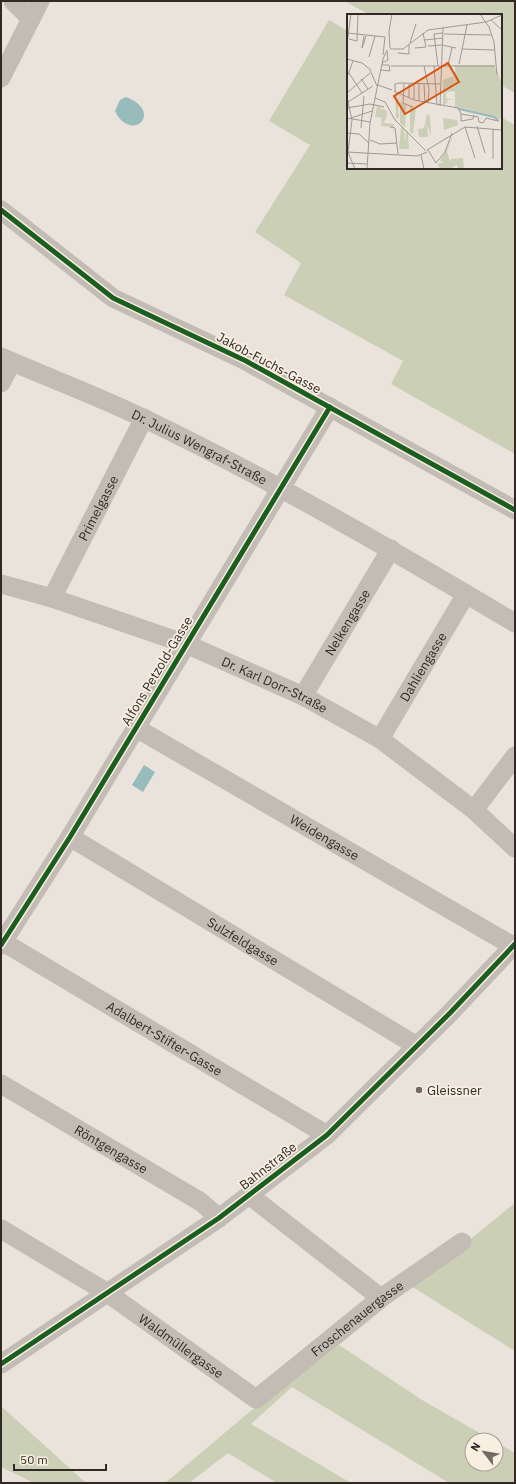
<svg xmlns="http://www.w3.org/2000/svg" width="516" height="1484" font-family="'IBM Plex Sans',sans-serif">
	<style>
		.green { fill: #cbcfb6 }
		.water { fill: #98bbbb }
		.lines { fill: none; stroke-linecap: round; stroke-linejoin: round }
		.minor { stroke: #c3bcb5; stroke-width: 19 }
		.cycleway-casing { stroke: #f8eee2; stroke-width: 8 }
		.cycleway { stroke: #1b5e20; stroke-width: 5 }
		.poi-dot { fill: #726a65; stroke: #f8eee2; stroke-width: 1.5 }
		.labels { text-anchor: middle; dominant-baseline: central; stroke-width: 3.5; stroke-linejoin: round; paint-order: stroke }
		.street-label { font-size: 13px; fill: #322925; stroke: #f8eee2 }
		.poi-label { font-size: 13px; fill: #322925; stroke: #f8eee2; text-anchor: start }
		.inset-river { fill: none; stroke: #98bbbb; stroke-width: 2 }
		.inset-road { fill: none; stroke: #a09993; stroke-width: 1 }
		.view { fill: #d6540e; fill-opacity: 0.15; stroke: #d6540e; stroke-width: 2 }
		.inset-edge { fill: none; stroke: #322925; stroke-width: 2 }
	</style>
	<rect width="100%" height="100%" fill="#eae3dc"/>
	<path class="green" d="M344,1H515V93L501,85V15H370Z
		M329,20L348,31V168H501V117L515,125V454L391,384L403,361L284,295L301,263L255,232L310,145L269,121Z
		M515,1203V1351L411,1286L339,1345L422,1400L492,1440H472V1464H496V1442L515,1453V1483H449L292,1387L251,1424L351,1483H277L228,1453L189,1483H165L385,1298L467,1242Z
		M1,1406L86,1483H34L1,1467Z"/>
	<path class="water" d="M126,97C165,112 131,144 115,111L120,100Z
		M144,765L155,772L143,792L132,785Z"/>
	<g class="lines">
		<g class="minor">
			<path d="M13,1L31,19"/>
			<path d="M1,78L40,1"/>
			<path d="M1,210L113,298L246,361L515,510"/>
			<path id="s1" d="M1,357C49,378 98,396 145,419C272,480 394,551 515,623"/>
			<path d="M1,383L12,362"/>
			<path id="s2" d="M1,584L52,598L186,644L303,696L380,739L474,810L515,848"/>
			<path id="s3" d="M52,598L144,418"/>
			<path id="s4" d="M303,696L391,549"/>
			<path id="s5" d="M136,728L513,946"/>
			<path id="s6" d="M380,739L466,594"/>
			<path d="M474,810L515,756"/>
			<path id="s7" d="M70,837L417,1046"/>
			<path id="s8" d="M3,942L327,1135"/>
			<path d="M1,945L70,837L330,407"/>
			<path id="s9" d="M1,1084L201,1202L219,1218"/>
			<path d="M249,1195L381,1298"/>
			<path id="s10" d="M1,1229L106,1292L256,1399L381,1298L462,1242"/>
			<path d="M1,1364L219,1218L327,1135L450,1013L515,944"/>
		</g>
		<g class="cycleway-casing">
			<path id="cycleway" d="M1,210L113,298L246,361L515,510
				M1,945L70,837L330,407
				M1,1364L219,1218L327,1135L450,1013L515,944"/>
		</g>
		<use href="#cycleway" class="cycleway"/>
	</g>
	<circle class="poi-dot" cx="419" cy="1090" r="4"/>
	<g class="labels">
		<g class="street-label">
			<text transform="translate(269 363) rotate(28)">Jakob-Fuchs-Gasse</text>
			<text stroke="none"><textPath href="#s1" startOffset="218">Dr. Julius Wengraf-Straße</textPath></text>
			<text stroke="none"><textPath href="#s3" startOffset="101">Primelgasse</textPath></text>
			<text stroke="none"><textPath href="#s4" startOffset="86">Nelkengasse</textPath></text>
			<text stroke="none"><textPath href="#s6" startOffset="84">Dahliengasse</textPath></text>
			<text transform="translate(157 671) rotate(-59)">Alfons Petzold-Gasse</text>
			<text stroke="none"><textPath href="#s2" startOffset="292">Dr. Karl Dorr-Straße</textPath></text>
			<text stroke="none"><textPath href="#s5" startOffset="218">Weidengasse</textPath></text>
			<text stroke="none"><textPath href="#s7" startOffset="202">Sulzfeldgasse</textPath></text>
			<text stroke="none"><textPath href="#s8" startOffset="188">Adalbert-Stifter-Gasse</textPath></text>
			<text stroke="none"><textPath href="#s9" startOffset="128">Röntgengasse</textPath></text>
			<text transform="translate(268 1166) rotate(-38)">Bahnstraße</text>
			<text stroke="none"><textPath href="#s10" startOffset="436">Froschenauergasse</textPath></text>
			<text stroke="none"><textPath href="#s10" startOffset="215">Waldmüllergasse</textPath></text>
		</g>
		<g class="poi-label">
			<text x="427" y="1090">Gleissner</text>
		</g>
	</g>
	<g transform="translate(347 14)">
		<rect width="155" height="155" fill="#eae3dc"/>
		<path d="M108,51H147L155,69V105L108,94ZM107,62L108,77L99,78V84L107,86H99L101,88L96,92V66ZM48,78L50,79L49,87L62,91L69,94L66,120L63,118V92L59,91L58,114L53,109V89L51,88L52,103L49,105ZM30,92L40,97L39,105L36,109L47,110V113L34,112L35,104L28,103ZM80,100L83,102L84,122L80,111L81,123H72L71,115L77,114ZM96,104L110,106L111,111L97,116ZM54,113L57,114L58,129L59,116L61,118L62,135H52ZM107,120L100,137L103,148L104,145L116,144L117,155H112L110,151L103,155H93L91,150L97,148L93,147Z" fill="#cbcfb6"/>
		<path class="inset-river" d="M112,95L147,103L152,107"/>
		<path class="inset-road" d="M133,0L142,13L147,28L150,61M144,6L155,16M0,19L38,23L36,41M97,20L145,21M17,22L15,34L19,22M2,25L10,27L11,0M78,26L96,24M63,29L69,10M0,30L4,0M81,32L94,31L109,34M43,34L42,17L45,0M68,34L79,33L76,19M43,35H56L81,16L139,8L155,1M115,35L147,36M51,39L62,40V30M22,43L28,22M0,45L15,49L24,56M35,49L41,46L40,37M112,50L120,11M101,51L105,34M44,52H148M77,52L82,75L81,89M87,52L90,91M91,52L87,20L96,19M23,56L30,72M34,56L43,57L42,51H35M2,59L15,79M0,63L6,47M14,65L21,75M57,70L56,89L66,93M67,70V86M77,70L78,88M31,71L45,76M47,77L67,86L111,94L114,100M48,77V70L52,69L93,70M0,79L23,59M0,83L5,106L1,138M28,84L38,88L48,106L79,137M62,84V70M72,87V70M1,88L26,72M93,92L96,14M0,94L23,90L37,93M114,100L131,103L132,108L136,109L139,104L151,107M114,100V107L126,105L127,101M0,104L23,108M4,104L25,97M130,112L138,139M43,113L48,114L51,140M118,113L128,144M14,114L17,82M0,119L12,120L22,129M23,126L33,130L50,129M80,136L118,113L155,116M81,136L89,149M0,138L70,142L80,138M1,138L8,155M74,141L77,155M146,145V115M0,149L20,150M89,149L98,138L105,119M20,155L23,109L36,45L40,36"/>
		<path class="view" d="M101,49L112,68L58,100L47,82Z"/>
		<rect width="155" height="155" class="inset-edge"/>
	</g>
	<rect width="516" height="1484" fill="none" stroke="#322925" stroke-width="4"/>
	<g transform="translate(484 1452) rotate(301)"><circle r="19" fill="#f8eee2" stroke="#a99f96"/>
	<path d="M0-3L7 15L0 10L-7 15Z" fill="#726a65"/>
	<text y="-6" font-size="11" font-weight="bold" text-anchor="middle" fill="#322925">N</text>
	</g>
	<path d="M14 1464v6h92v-6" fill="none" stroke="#322925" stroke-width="2"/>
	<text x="20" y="1464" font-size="12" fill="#322925" stroke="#f8eee2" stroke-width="3" paint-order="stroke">50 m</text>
</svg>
